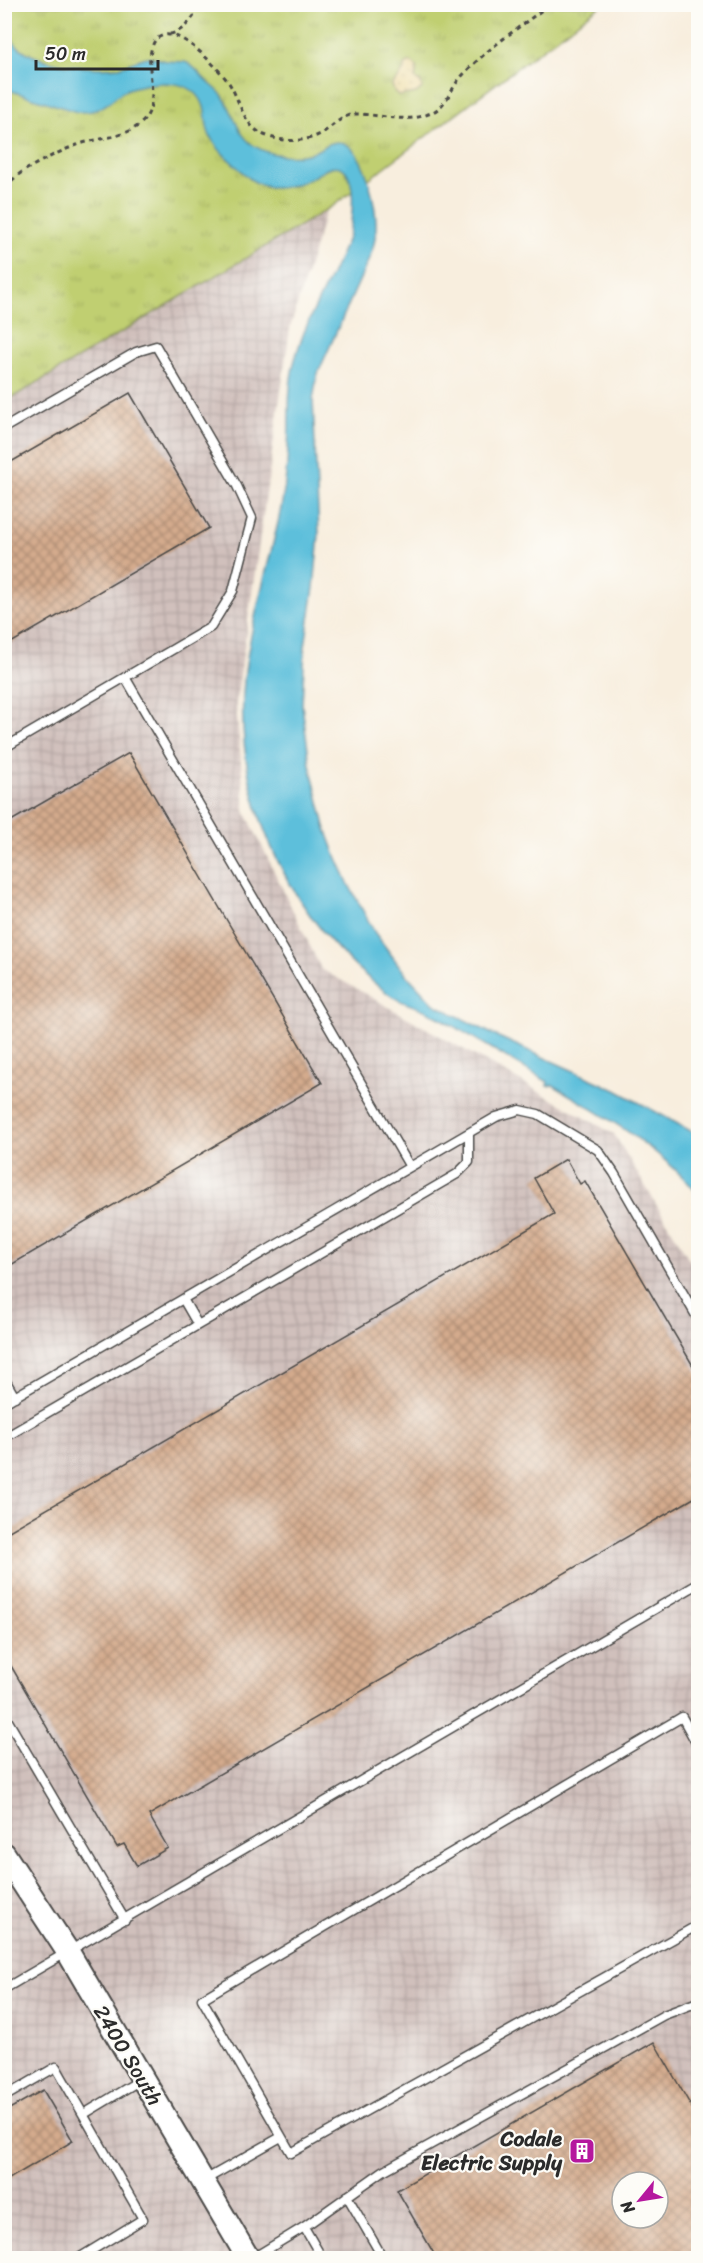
<svg xmlns="http://www.w3.org/2000/svg" width="703" height="2263" font-family="Sriracha,sans-serif">
	<style>
		.industrial { fill: url(#industrial-grid); fill-rule: evenodd }
		.grass { fill: url(#grass-tufts); stroke: #767d4e; stroke-width: 1.5 }
		.sand { fill: url(#sand-dots); stroke: #8c8264; stroke-width: 1.5 }
		.water { fill: #5dbfdb; stroke: #447583; stroke-width: 1.5 }
		.building { fill: url(#building-cross-hatch); fill-rule: evenodd }
		.lines { fill: none; stroke-linecap: round; stroke-linejoin: round }
		.lane-casing { stroke: #4a4846; stroke-width: 11 }
		.secondary-casing { stroke: #4a4846; stroke-width: 26 }
		.path { stroke: #4a4846; stroke-width: 3; stroke-dasharray: 4.5 4.5; stroke-linecap: butt }
		.lane { stroke: #fff; stroke-width: 8 }
		.secondary { stroke: #fff; stroke-width: 22 }
		.labels { text-anchor: middle; dominant-baseline: central; stroke-width: 4.5; stroke-linejoin: round; paint-order: stroke }
		.street-label { font-size: 21px; fill: #2b2b2b; stroke: #fdfcf7 }
		.poi-label { font-size: 21px; font-weight: bold; fill: #2b2b2b; stroke: #fdfcf7; text-anchor: end }
	</style>
	<defs>
		<pattern id="industrial-grid" width="8" height="8" patternUnits="userSpaceOnUse" patternTransform="scale(1.5)"><rect width="8" height="8" fill="#d0c0bc"/><path d="M0 4h8M4 0v8" fill="none" stroke="#b3a5a2"/></pattern>
		<pattern id="grass-tufts" width="24" height="20" patternUnits="userSpaceOnUse" patternTransform="scale(1.5)"><rect width="24" height="20" fill="#c0cf71"/><path d="M3 7l-1-3M5 7V3M7 7l1-3M15 17l-1-3M17 17v-4M19 17l1-3" fill="none" stroke="#a5b262"/></pattern>
		<pattern id="sand-dots" width="8" height="8" patternUnits="userSpaceOnUse" patternTransform="scale(1.5)"><rect width="8" height="8" fill="#eeda9e"/><path d="M2 2h.1M6 6h.1" fill="none" stroke="#cb8" stroke-width="1.8" stroke-linecap="round"/></pattern>
		<pattern id="building-cross-hatch" width="8" height="8" patternUnits="userSpaceOnUse" patternTransform="scale(1.5)"><rect width="8" height="8" fill="#d4ab8d"/><path d="M0 0l8 8M0 8l8-8" fill="none" stroke="#ac8b73"/></pattern>
	</defs>
	<rect width="100%" height="100%" fill="#fdfcf7"/>
	<filter id="ink" filterUnits="userSpaceOnUse"><feTurbulence type="fractalNoise" baseFrequency=".0167" numOctaves="2"/><feDisplacementMap in="SourceGraphic" scale="12" xChannelSelector="R" yChannelSelector="G"/><feConvolveMatrix kernelMatrix="1 2 1 2 8 2 1 2 1" color-interpolation-filters="sRGB"/></filter>
	<filter id="wash" filterUnits="userSpaceOnUse"><feTurbulence type="fractalNoise" baseFrequency=".008" numOctaves="4" result="noise"/><feDisplacementMap in="SourceGraphic" scale="24" xChannelSelector="R" yChannelSelector="G"/><feGaussianBlur stdDeviation="1.35" result="paint"/><feColorMatrix in="noise" values="0 0 0 0 0 0 0 0 0 0 0 0 0 0 0 0 0 1.4 0 .05"/><feComposite in="paint" operator="in"/></filter>
	<g filter="url(#wash)">
		<rect width="100%" height="100%" fill="#f8eede"/>
		<path class="industrial" d="M330,197L290,328L236,703L245,811L321,969L614,1134L698,1274V2258H5L4,391ZM622,2182H658V2218H622Z"/>
		<path class="grass" d="M4,5H601L333,206L5,402Z"/>
		<path class="sand" d="M411,62L417,67L415,78L421,83L422,88L416,93L399,96L394,91L392,85L400,76L406,64Z"/>
		<path class="water" d="M4,5H7C8,13 7,23 9,32C17,65 91,70 119,67C130,65 139,57 149,57C155,57 161,60 167,61C173,62 179,61 185,62C192,64 197,71 202,76C208,83 216,88 222,95C236,114 236,138 260,149C274,156 299,158 314,152C322,148 330,141 339,142C365,144 377,207 376,228C376,239 373,249 369,259L322,364L317,376L313,400L319,534L314,588L305,646L302,705L310,765L325,826L336,856L349,885L375,933L404,972L434,1004L494,1035L616,1090L698,1135V1194C659,1146 605,1117 553,1085L547,1086L548,1082C509,1059 470,1035 431,1013C417,1006 403,1004 390,995C291,923 233,803 244,680C250,625 267,572 279,518C284,495 287,472 288,448C290,419 287,391 294,363C305,319 331,280 348,238C352,224 361,159 331,167C326,169 320,173 315,176C291,188 273,194 250,179C237,166 220,154 211,138C205,128 207,118 204,107C195,78 159,81 135,87C111,92 110,114 77,112L5,89Z"/>
		<g id="blocks">
			<path class="building" d="M130,393L209,528L4,647V466Z
				M129,753L322,1083L4,1269V825Z
				M566,1159L580,1184L585,1181L699,1376V1495L149,1815L168,1848L137,1866L124,1844L117,1847L4,1654V1534L554,1214L534,1178Z
				M654,2042L699,2120V2259H437L397,2190ZM622,2182H658V2218H622Z
				M43,2090L73,2141L4,2182V2112Z"/>
		</g>
	</g>
	<g filter="url(#ink)">
		<use href="#blocks" fill-opacity="0" stroke="#4a4846" stroke-width="1.5"/>
		<g class="lines">
			<g class="lane-casing">
				<path id="lane" d="M4,428L136,352L156,346L237,486L252,518L233,591L211,627L4,748
					M125,677L410,1167
					M183,1299L198,1325
					M4,1378L15,1397
					M4,1403L496,1117L520,1110L538,1114L598,1150L614,1173L698,1319
					M4,1438L457,1174L469,1162V1133
					M4,1714L125,1920
					M698,1746L682,1717L202,1999L291,2153L698,1925
					M4,1989L698,1584
					M4,2097L56,2067L143,2219L79,2258
					M84,2114L142,2079
					M203,2181L281,2137
					M347,2196L383,2258
					M304,2227L383,2171L664,2015L698,2002
					M253,2258L304,2227L322,2258"/>
			</g>
			<g class="secondary-casing">
				<path id="secondary" d="M4,1854L68,1952L248,2258"/>
			</g>
			<path class="path" d="M170,34C186,31 193,16 203,4
				M4,186C11,182 16,176 22,172C39,162 58,152 77,145C98,137 129,139 145,119C162,96 140,62 156,39C159,37 165,34 169,35C187,35 219,69 229,83C241,102 243,128 267,136C286,143 308,142 324,132C334,125 344,114 356,114C382,114 407,125 433,112C447,105 451,88 461,77C486,49 520,27 550,4"/>
			<use href="#lane" class="lane"/>
			<use href="#secondary" class="secondary"/>
		</g>
	</g>
	<defs>
		<g id="building-square" transform="scale(1.35)"><rect x="-9" y="-9" width="18" height="18" rx="4" fill="#b5179e" stroke="#fdfcf7"/><path d="M-4-6H4V6H1V3H-1V6H-4ZM-2.5-4.3h1.7v1.8h-1.7ZM.8-4.3h1.7v1.8H.8ZM-2.5-1h1.7V.8h-1.7ZM.8-1h1.7V.8H.8Z" fill="#fff"/></g>
	</defs>
	<g fill-rule="evenodd">
		<use href="#building-square" x="582" y="2151"/>
	</g>
	<g class="labels">
		<g class="street-label">
			<text transform="translate(128 2055) rotate(59)">2400 South</text>
		</g>
		<g class="poi-label">
			<text x="562" y="2139">Codale<tspan x="562" dy="24">Electric Supply</tspan></text>
		</g>
	</g>
	<rect width="703" height="2263" fill="none" stroke="#fdfcf7" stroke-width="24"/>
	<g transform="translate(640 2200) rotate(240)"><circle r="28" fill="#fdfcf7" stroke="#a9a8a5" stroke-width="1.5"/>
	<path d="M0-4.5L10 22L0 15L-10 22Z" fill="#b5179e"/>
	<text y="-9" font-size="16" font-weight="bold" text-anchor="middle" fill="#2b2b2b">N</text>
	</g>
	<path d="M36 60v9h122v-9" fill="none" stroke="#2b2b2b" stroke-width="3"/>
	<text x="45" y="60" font-size="18" fill="#2b2b2b" stroke="#fdfcf7" stroke-width="4.5" paint-order="stroke">50 m</text>
</svg>
